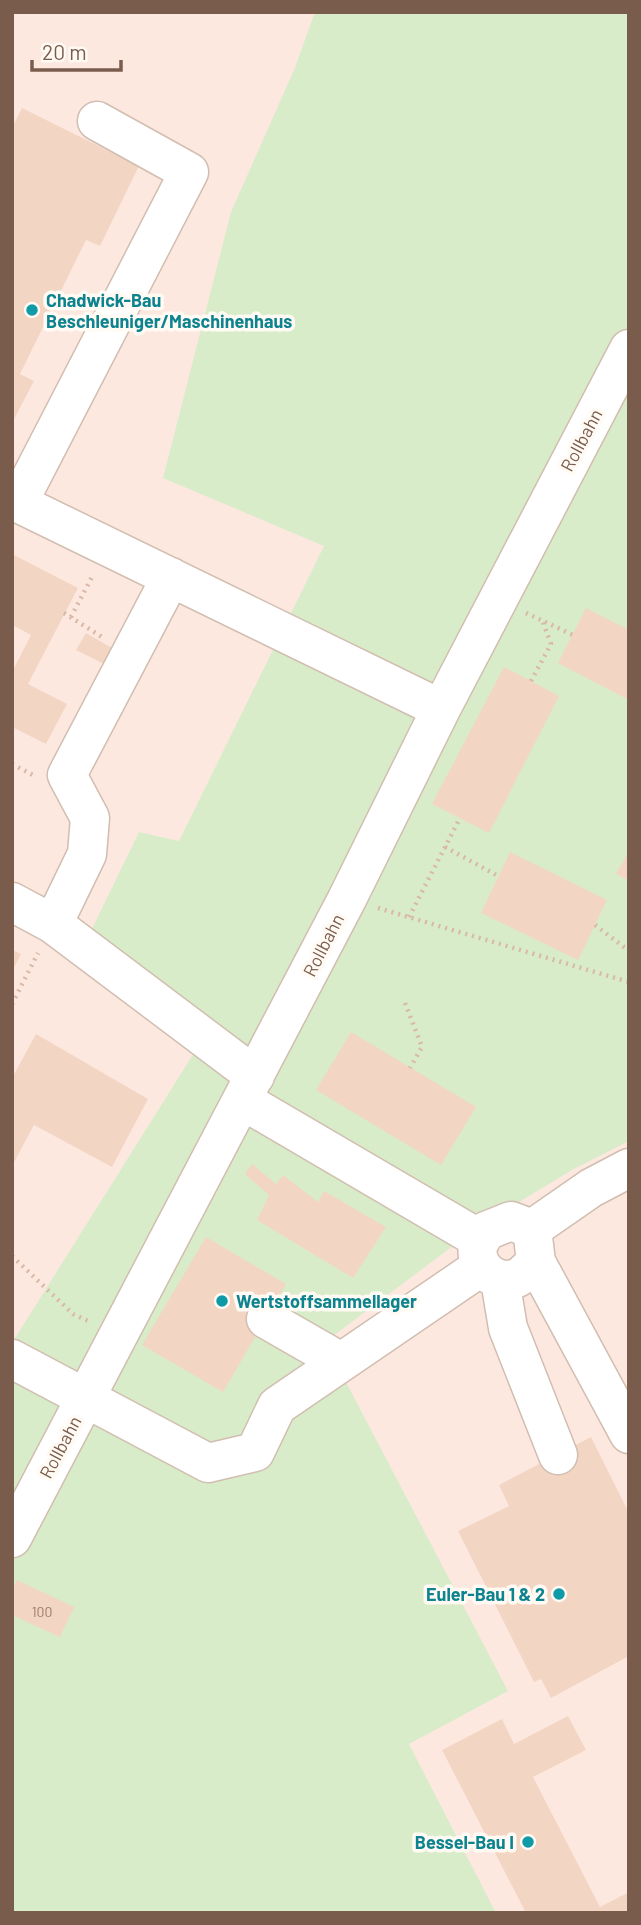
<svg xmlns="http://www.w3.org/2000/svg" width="641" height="1925" font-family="Barlow,sans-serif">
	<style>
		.commercial { fill: #fde8e0 }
		.green { fill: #d8ecc9 }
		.building { fill: #f3d5c3 }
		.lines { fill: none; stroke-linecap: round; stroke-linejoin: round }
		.minor-casing { stroke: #d1beb0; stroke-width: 41 }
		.path { stroke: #d9b8a5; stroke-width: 4.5; stroke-dasharray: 2 5; stroke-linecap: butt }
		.minor { stroke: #fff; stroke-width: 38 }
		.culture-dot { fill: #0f9aa8; stroke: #fffaf3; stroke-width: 2.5 }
		.labels { text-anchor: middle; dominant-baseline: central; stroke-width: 7; stroke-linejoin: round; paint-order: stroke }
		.number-label { font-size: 14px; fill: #987a6a }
		.culture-label { font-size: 18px; font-weight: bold; fill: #0d838f; stroke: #fffaf3; text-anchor: start }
		.street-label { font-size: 18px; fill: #7a5c4d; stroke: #fffaf3 }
	</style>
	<rect width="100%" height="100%" fill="#fdf6ec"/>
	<path class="commercial" d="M12,12H629V1913H12Z"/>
	<path class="green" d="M315,12H629V1141L572,1170L481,1225L325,1342L508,1691L409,1744L496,1913H12V1343L214,1021L90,933L139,832L179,841L324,546L163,478L231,212L294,70Z"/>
	<path class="building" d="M22,108L139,166L100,246L86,240L20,374L34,381L12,423V128Z
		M12,554L78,588L28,684L67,704L46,744L12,727V672L31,635L12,625Z
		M586,608L629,630V700L558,663Z
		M86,633L112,648L104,664L76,650Z
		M504,667L559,696L489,833L432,804Z
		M629,851V881L616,874Z
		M510,852L607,900L578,960L481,913Z
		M12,950L21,954L12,971Z
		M351,1032L476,1107L441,1165L316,1090Z
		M36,1034L148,1099L112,1167L34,1125L12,1166V1078Z
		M252,1164L276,1184L283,1175L318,1202L324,1191L386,1227L353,1278L257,1220L269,1195L245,1174Z
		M206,1237L286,1284L223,1392L142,1345Z
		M591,1437L629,1513V1656L551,1698L541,1679L534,1682L458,1531L509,1506L499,1485Z
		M17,1580L74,1607L60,1637L12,1615V1591Z
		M568,1716L586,1750L533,1777L600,1907L629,1892V1913H526L442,1750L502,1719L514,1744Z"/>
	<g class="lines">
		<g class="minor-casing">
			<path id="minor" d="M97,121L189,172L18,503L441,709
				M12,902L53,924L255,1076
				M53,924L87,854L90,818L67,775L171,577
				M242,1100L481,1240
				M511,1221L532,1229L536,1262C530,1267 522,1277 514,1279C494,1284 474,1267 478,1246C479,1242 484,1235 486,1231Z
				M532,1229L591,1188L629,1168
				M536,1262L629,1434
				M500,1280L508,1328L558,1455
				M266,1319L341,1362
				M12,1359L208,1463L255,1452L277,1406L482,1266
				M12,1538L347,899L441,709L629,349"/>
		</g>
		<path class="path" d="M64,613L102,637
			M526,613L573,635
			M71,617L93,575
			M531,681L551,644L543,622
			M12,764L33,775
			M445,847L498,876
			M378,908L629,982
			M409,917L460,818
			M595,925L628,950
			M405,1003L422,1047L410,1068
			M12,1004L38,953
			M12,1256L73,1314L88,1321"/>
		<use href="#minor" class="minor"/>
	</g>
	<g class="culture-dot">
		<circle cx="32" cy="310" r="7"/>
		<circle cx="222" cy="1301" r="7"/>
		<circle cx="559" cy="1594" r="7"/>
		<circle cx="528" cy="1842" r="7"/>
	</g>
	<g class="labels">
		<g class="number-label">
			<text x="42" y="1611">100</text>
		</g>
		<g class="culture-label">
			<text x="46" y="300">Chadwick-Bau<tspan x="46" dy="21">Beschleuniger/Maschinenhaus</tspan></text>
			<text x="236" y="1301">Wertstoffsammellager</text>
			<text x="545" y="1594" text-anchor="end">Euler-Bau 1 &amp; 2</text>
			<text x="514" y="1842" text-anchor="end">Bessel-Bau I</text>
		</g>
		<g class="street-label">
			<text transform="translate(581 440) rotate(-62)">Rollbahn</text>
			<text transform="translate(323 945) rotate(-63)">Rollbahn</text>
			<text transform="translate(60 1447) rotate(-62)">Rollbahn</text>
		</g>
	</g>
	<rect width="641" height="1925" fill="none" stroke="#7a5c4d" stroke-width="28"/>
	<path d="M32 60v10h89v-10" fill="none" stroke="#7a5c4d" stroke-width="3.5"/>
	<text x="42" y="60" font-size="21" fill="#7a5c4d" stroke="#fffaf3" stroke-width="5" paint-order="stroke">20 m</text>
</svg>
